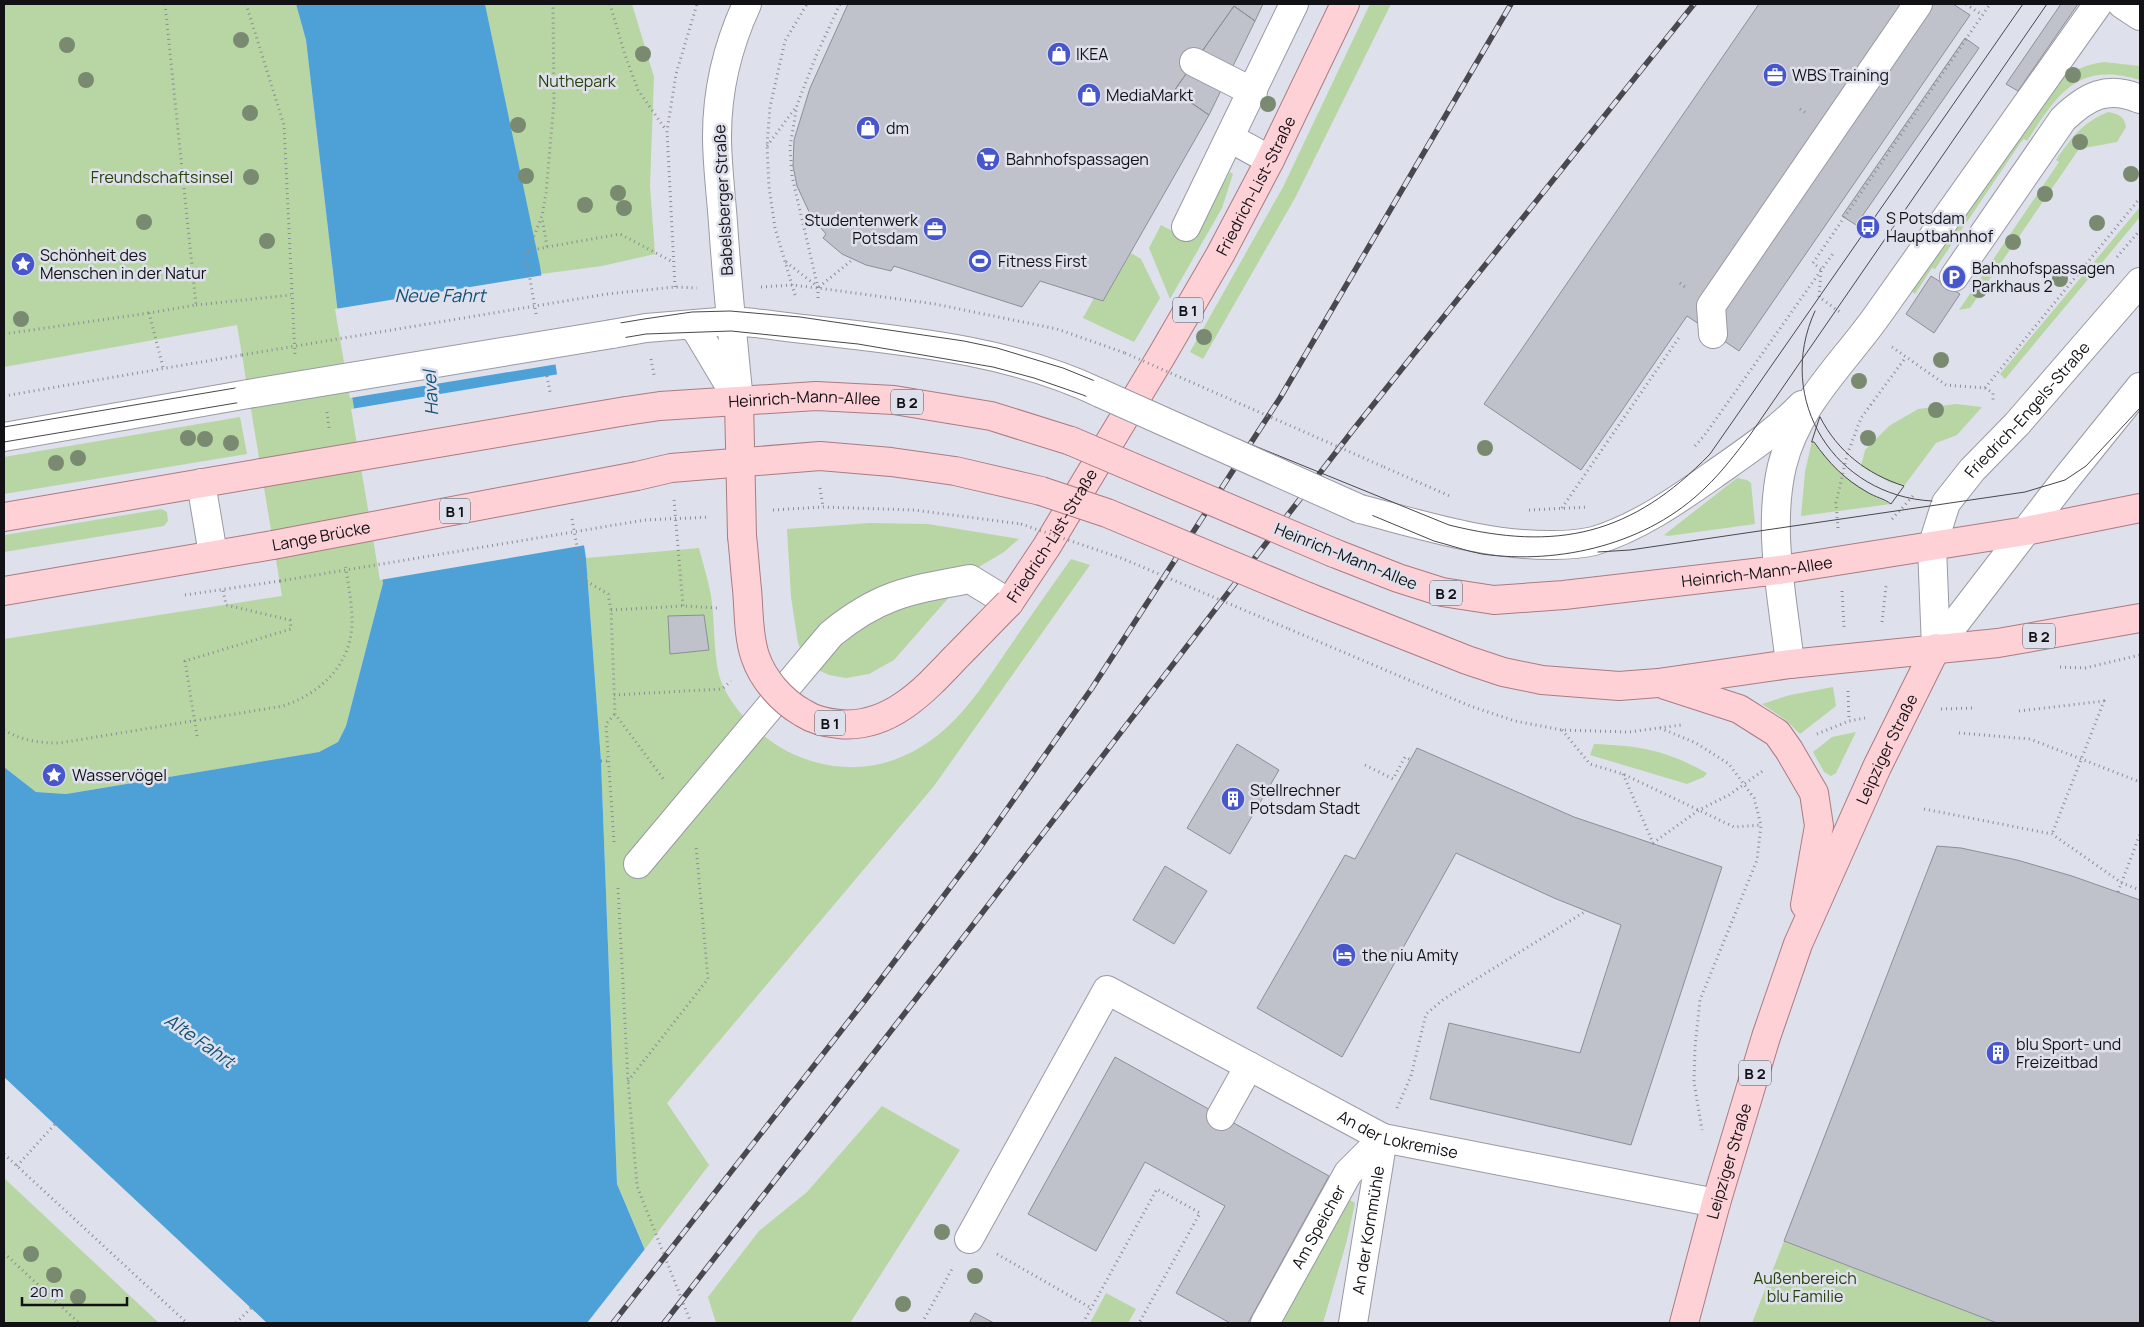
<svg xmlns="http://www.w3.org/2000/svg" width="2144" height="1327" font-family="Manrope,sans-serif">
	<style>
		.green { fill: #b8d6a3 }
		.water { fill: #4ea1d7 }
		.pier { fill: #dee0eb }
		.building { fill: #bfc1cb; stroke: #8c8e98 }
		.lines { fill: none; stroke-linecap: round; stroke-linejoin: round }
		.minor-casing { stroke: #989aa4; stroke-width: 30 }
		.major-casing { stroke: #ab7b82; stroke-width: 30 }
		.path { stroke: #8c8d95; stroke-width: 3; stroke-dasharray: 1 4; stroke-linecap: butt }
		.minor { stroke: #fff; stroke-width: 28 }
		.major { stroke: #fed1d7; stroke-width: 28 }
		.tram { stroke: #48484e; stroke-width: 1 }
		.rail-casing { stroke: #48484e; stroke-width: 5.5 }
		.rail { stroke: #dee0eb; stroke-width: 4; stroke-dasharray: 11; stroke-linecap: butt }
		.minor-bridge-casing { stroke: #989aa4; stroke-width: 30; stroke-linecap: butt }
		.major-bridge-casing { stroke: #ab7b82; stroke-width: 30; stroke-linecap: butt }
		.path-bridge { stroke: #8c8d95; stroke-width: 3; stroke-dasharray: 1 4; stroke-linecap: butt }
		.minor-bridge { stroke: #fff; stroke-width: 28 }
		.major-bridge { stroke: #fed1d7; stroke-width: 28 }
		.tree { fill: #7a8a70 }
		.labels { text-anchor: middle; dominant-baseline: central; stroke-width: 5; stroke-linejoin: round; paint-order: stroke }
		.shield { fill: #dee0eb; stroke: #4f5056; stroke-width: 1 }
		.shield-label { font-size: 15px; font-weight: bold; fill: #121216 }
		.poi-label { font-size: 16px; fill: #121216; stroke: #dee0eb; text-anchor: start }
		.park-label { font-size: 16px; fill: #28430c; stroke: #dee0eb }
		.street-label { font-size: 16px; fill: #121216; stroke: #dee0eb }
		.water-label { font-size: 18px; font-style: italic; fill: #125176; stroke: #dee0eb }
	</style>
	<rect width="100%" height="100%" fill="#dee0eb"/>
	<path class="green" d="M4,4H296L306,40L337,306L383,583L346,726L338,742L319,752L66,794L36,792L4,767V639L282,596L237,325L4,367Z
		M485,4H632L654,77L650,186L655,254L602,266L541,274Z
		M1370,4H1391L1295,198L1203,359L1190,352L1283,187Z
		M2104,62L2140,66V80C2078,61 2058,93 2027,141L2024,139L2021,142L1935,269L1932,268L1915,294L1907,288L2052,85C2069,72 2083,65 2104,62Z
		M2108,112C2119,114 2124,116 2126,127L2117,142L2079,149L1970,308L1959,310L2059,162L2056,160C2071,138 2083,122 2108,112Z
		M1230,172L1233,174L1222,208L1170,299L1149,248L1161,225L1191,241Z
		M2140,207V217L2005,379L2000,374Z
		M1131,253L1141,259L1160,298L1134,342L1083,318L1094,298L1103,301Z
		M1956,404L1982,407L1957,435L1936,443L1904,486L1889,482L1861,466L1865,450L1889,426L1918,409Z
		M240,417L247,454L4,494V457Z
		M1812,441L1841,474L1870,494L1891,504L1801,516L1805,472Z
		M1737,478L1747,480L1751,483L1755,524L1668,536L1664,535Z
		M161,509L167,512L168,521L164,526L4,552L5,535Z
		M870,523L928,524L1019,539L1004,552L972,571L894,660L869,674L846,678L829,675L814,668L802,653L798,643L791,597L787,529Z
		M699,548C703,564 708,579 711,596C715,621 713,649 719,675C728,707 764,742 795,755C849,778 901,768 945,729C969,708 988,678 1006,652C1027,621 1049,590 1071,559L1090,565L934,786L667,1103L709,1165L645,1249L617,1184L601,761L586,558Z
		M1833,687L1836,706L1800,734L1786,720L1762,704L1790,695Z
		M1856,732L1836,773L1831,776L1824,772L1813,752L1832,737Z
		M1594,744C1642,746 1665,750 1707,773L1704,777L1687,784L1590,755Z
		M882,1106L960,1150L850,1323H716L708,1297L759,1231L807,1192Z
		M4,1178L159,1323H4Z
		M1348,1199L1355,1203L1347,1240L1323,1323H1282Z
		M1784,1241L1788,1243L1997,1323H1752Z
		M1106,1293L1136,1309L1128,1323H1090Z"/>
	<path class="water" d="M296,4H485L540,266L586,558L601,761L617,1184L676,1323H267L4,1077V767L36,792L66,794L319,752L338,742L346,726L383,583L337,306L306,40Z"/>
	<path class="pier" d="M544,275L558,364L350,398L335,309Z
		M559,374L586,545L380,580L351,409Z
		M646,1247L679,1323H587L645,1249Z"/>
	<path class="building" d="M848,4H1263L1255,21L1234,6L1174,91L1209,115L1103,301L1040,281L1022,307L894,266L891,271L866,265L842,254L823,238L826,234L811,216L797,186L793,166L794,140L810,88Z
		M1759,4H1953L1970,15L1739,351L1687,316L1581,470L1484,404Z
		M2061,4H2078L2018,91L2006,84Z
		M1234,6L1255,21L1209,115L1174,91Z
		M1965,38L1979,48L1856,225L1842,216Z
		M1931,276L1960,294L1934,333L1906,314Z
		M704,615L709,650L670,654L668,616Z
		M1237,744L1279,770L1230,854L1187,828Z
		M1417,748L1574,817L1722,867L1631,1145L1430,1099L1449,1023L1580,1053L1621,925L1554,898L1456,853L1342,1057L1257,1008L1345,855L1355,859Z
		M1937,846L1961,848L2017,860L2072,876L2140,900V1323H1997L1784,1241Z
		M1165,866L1207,891L1174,944L1133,920Z
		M1115,1057L1329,1176L1248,1323H1230L1176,1293L1225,1206L1145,1162L1096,1251L1028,1214Z
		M975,1313L994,1323H969Z"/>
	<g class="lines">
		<g class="minor-casing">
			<g id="minor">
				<path d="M2122,4L2140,16"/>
				<path d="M1194,62L1253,92"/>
				<path d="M1230,138L1270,160"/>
				<path d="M1186,227L1294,4"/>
				<path d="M1954,277L2063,119C2087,96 2107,85 2140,99"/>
				<path d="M690,325L697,331L734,393"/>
				<path d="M612,334L646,328L731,321L755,323C870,339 994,342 1100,393"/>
				<path d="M1713,334L1711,306L1918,4"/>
				<path d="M739,401C733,342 727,283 723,223C721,194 717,165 717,136C717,90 728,45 747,4"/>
				<path d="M4,437L248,394"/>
				<path d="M201,483L213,554"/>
				<path d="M1360,509C1423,525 1487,546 1553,545C1566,545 1581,544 1594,541C1637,528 1676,501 1713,475C1744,453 1776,432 1802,405"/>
				<path id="s1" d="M1936,648L1932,547L1946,503L1972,470L2017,424L2140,282"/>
				<path d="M1936,648L2065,480L2140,387"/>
				<path d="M1790,664C1783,599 1767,530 1782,466C1797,404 1844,363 1879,313C1952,210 2025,107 2098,4"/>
				<path d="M638,864L831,634C880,594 910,590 970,579L1009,603"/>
				<path d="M1221,1116L1249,1066"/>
				<path id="s2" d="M969,1239L1107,990L1383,1138L1716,1203"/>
				<path id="s3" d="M1265,1323L1348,1173L1383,1138"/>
				<path id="s4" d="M1353,1323L1383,1138"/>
			</g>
		</g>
		<g class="major-casing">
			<g id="major">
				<path d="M739,401L742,536"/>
				<path id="s5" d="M626,411L660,406L816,396L894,400L991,416L1071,441"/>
				<path d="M637,476L671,468L820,456L891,462L955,471L1041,491"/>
				<path d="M4,517L261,473"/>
				<path id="s6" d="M1334,553L1398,578L1442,592L1494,600L1564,595L1780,570L2026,531L2140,508"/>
				<path d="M4,591L273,545"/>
				<path d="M1308,597L1467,660L1503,672L1542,680L1619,686L1658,683L1790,664L1998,643L2140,618"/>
				<path id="s7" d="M1009,603L1047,546L1162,355L1220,255L1270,160L1345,4"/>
				<path d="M1665,685L1739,709L1777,733L1789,750L1814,793L1819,826L1805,905"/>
				<path id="s8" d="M1684,1323L1716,1203L1766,1037L1798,944L1877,767L1936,648"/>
			</g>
		</g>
		<path class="path" d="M246,4L284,125L295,355
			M610,4L625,55L638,90L666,130
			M1966,4L1982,15
			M1800,109L1806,113
			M767,146L796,107
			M547,247L620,234L673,262
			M528,251L547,247L542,217
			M2117,257L2140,230
			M786,262L818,287
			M1821,269L1813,263L1990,4
			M1821,271L1819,297L1841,313
			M1680,283L1685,287
			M675,287L667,131L676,74L697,4
			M761,287L792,285L818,288L935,304L1057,329L1125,353
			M819,287L852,260
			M607,294L675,287L697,288
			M795,295L775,228L769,187L767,146L770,107L785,41L807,4
			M818,298V288L792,176L790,147L797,105L816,56L840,4
			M196,305L291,295
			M536,314L526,256L542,216L546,193L554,102L553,4
			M4,334L149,313
			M1892,347L1946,385L1985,388L1993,393V402
			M651,359L654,375
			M163,367L149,313L196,305L165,4
			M547,376L550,392
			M1985,388L2140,198
			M4,396L242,355
			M327,412L329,428
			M1695,446L1704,436L1834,252
			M1384,467L1452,497
			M820,488L823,507
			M674,500L683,606
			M1562,508L1680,336
			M773,510L823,507L914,510L1021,524
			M1529,510L1588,507
			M572,519L583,579L608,594L611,610L615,714L665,781
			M1892,519L1913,496
			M645,520L710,517
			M1838,528L1836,503L1847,455L1861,418L1906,357
			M1842,591L1844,627
			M185,595L280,581
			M611,610L683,606L718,608
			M1882,622L1886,586
			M1289,629L1470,706L1515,721L1562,730L1629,732L1681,725
			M2060,667L2085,668L2140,655
			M1848,691L1849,721
			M614,695L722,689L731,681
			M1941,709L1972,708
			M2019,711L2104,701L2052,834
			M1660,728L1696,743L1729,764L1754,798L1761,825L1757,860L1700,1000L1695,1047L1694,1082L1702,1130
			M4,730C23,741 39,743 60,743L283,706C320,694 352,664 352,622C352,603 348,582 345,563
			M1562,730L1590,764L1623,774L1734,827L1761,825
			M1959,733L2030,739L2140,782
			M1817,734L1849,721L1865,718
			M197,736L185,661L291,629L290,620L226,605L223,590
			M601,761H608
			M1365,765L1393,779L1405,757L1411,760
			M1623,774L1653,843L1699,810L1729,795L1764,770
			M1924,809L2052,834L2122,883L2140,890
			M614,842L606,724L615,714
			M618,888L628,1081L637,1186L691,1323
			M2118,892L2140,834
			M628,1081L708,979L696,846
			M1397,1108L1411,1076L1426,1014L1444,999L1586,911
			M4,1154L187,1323
			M17,1166L55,1124
			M4,1253L79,1323
			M997,1254L1091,1308
			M236,1323L251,1308
			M922,1323L953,1267
			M1083,1323L1157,1189L1200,1213L1139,1323"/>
		<use href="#minor" class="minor"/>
		<use href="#major" class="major"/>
		<path class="tram" d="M1815,311C1774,400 1835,496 1932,501
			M1820,417C1838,452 1867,474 1904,486L1891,504C1885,499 1875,497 1867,492C1844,479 1829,463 1814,442H1812Z
			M4,427L644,319L692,312L730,311L800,317L964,341L997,348L1063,368L1449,525C1557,552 1632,535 1710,454L2023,4
			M4,442L646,334L731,331L858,344L993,367L1034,378L1083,395L1434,541C1450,545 1466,551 1482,554C1560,565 1648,544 1705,488C1722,472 1736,453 1750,435L2047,4
			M1598,552L1630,550L2025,492L2065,480L2086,466L2140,408"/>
		<g class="rail-casing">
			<path id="rail" d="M613,1323L866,999L979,849L1092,688L1280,398L1511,4
				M664,1323L936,973L1353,430L1694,4"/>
		</g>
		<use href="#rail" class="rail"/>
		<g class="minor-bridge-casing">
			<path id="minor-bridge" d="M1100,393L1360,509
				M248,394L612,334"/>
		</g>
		<g class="major-bridge-casing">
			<g id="major-bridge">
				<path d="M1071,441L1334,553"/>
				<path d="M261,473L626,411"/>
				<path d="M1041,491L1107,513L1308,597"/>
				<path d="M742,536C744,553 745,571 747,589C749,611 748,635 755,656C763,680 782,701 803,713C814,720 827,723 839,724C889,729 924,691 956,657C974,639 991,621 1009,603"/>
				<path id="s9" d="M273,545L637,476"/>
			</g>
		</g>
		<path class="path-bridge" d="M1125,353L1384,467
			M242,355L607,294
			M1021,524L1121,558L1289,629
			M280,581L645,520"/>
		<use href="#minor-bridge" class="minor-bridge"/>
		<use href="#major-bridge" class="major-bridge"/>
	</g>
	<g class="tree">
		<circle cx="241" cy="40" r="8"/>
		<circle cx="67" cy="45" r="8"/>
		<circle cx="643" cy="54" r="8"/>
		<circle cx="2073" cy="75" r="8"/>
		<circle cx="86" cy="80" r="8"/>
		<circle cx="1268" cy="104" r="8"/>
		<circle cx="250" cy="113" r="8"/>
		<circle cx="518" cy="125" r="8"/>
		<circle cx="2080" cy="142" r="8"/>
		<circle cx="2131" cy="174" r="8"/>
		<circle cx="526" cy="176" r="8"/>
		<circle cx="251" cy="177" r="8"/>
		<circle cx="618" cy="193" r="8"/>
		<circle cx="2045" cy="194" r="8"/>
		<circle cx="585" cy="205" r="8"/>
		<circle cx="624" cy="208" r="8"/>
		<circle cx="144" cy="222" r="8"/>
		<circle cx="2097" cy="223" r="8"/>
		<circle cx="267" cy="241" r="8"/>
		<circle cx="2013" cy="242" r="8"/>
		<circle cx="2060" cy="279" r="8"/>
		<circle cx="1979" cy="290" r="8"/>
		<circle cx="21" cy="319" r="8"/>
		<circle cx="1204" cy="337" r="8"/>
		<circle cx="1941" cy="360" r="8"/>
		<circle cx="1859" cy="381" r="8"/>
		<circle cx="1936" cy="410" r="8"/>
		<circle cx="188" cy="438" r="8"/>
		<circle cx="1868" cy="438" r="8"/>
		<circle cx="205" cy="439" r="8"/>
		<circle cx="231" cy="443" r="8"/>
		<circle cx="1485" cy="448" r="8"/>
		<circle cx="78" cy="458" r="8"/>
		<circle cx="56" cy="463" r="8"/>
		<circle cx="942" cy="1232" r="8"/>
		<circle cx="31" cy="1254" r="8"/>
		<circle cx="54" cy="1275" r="8"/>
		<circle cx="975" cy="1276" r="8"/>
		<circle cx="78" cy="1297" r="8"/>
		<circle cx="903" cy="1304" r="8"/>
	</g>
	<defs>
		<g id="shop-disc" transform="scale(1.25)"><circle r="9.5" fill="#4756cb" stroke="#dee0eb"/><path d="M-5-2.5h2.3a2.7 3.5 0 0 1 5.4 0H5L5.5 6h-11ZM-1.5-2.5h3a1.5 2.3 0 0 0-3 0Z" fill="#fff"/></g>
		<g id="office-disc" transform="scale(1.25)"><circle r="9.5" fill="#4756cb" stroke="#dee0eb"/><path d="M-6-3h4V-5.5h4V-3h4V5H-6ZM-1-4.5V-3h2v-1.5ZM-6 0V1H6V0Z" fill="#fff"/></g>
		<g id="supermarket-disc" transform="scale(1.25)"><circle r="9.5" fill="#4756cb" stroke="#dee0eb"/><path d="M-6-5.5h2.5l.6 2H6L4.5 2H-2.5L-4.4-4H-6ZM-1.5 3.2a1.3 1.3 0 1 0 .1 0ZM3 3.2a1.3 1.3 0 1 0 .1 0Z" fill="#fff"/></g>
		<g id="bus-disc" transform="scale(1.25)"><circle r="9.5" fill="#4756cb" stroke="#dee0eb"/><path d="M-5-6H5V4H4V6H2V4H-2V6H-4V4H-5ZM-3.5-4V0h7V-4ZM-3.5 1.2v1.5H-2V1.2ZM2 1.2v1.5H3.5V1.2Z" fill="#fff"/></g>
		<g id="stadium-disc" transform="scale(1.25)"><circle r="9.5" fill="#4756cb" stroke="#dee0eb"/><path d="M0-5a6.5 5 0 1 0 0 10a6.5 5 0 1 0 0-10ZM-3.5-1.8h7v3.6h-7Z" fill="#fff"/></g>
		<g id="sight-disc" transform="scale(1.25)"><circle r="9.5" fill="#4756cb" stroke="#dee0eb"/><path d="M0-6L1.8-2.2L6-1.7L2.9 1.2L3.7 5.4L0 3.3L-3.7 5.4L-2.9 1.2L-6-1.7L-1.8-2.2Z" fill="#fff"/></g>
		<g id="parking-disc" transform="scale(1.25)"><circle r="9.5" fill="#4756cb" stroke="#dee0eb"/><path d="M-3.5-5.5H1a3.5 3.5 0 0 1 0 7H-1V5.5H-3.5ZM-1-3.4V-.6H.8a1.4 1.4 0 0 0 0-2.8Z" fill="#fff"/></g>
		<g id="building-disc" transform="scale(1.25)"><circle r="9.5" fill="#4756cb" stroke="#dee0eb"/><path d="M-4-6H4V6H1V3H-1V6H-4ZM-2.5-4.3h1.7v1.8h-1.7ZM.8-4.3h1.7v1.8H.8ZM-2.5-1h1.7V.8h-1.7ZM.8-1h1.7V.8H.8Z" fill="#fff"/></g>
		<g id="hotel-disc" transform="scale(1.25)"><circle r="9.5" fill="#4756cb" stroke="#dee0eb"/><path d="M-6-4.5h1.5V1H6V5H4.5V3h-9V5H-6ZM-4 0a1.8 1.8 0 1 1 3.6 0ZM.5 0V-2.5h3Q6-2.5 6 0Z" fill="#fff"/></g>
	</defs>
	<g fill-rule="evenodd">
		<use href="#shop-disc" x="1059" y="54"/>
		<use href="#office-disc" x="1775" y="75"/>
		<use href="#shop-disc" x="1089" y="95"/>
		<use href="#shop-disc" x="868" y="128"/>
		<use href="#supermarket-disc" x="988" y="159"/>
		<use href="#bus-disc" x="1868" y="227"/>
		<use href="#office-disc" x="935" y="229"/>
		<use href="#stadium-disc" x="980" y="261"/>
		<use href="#sight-disc" x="23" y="264"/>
		<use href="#parking-disc" x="1954" y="277"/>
		<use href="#sight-disc" x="54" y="775"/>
		<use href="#building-disc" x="1233" y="799"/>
		<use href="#hotel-disc" x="1344" y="955"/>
		<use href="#building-disc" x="1998" y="1053"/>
	</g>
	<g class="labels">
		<g class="shield">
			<rect x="1173" y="297.5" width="30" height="25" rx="4"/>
			<rect x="891" y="389.5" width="32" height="25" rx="4"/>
			<rect x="440" y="498.5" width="30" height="25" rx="4"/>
			<rect x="1430" y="580.5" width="32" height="25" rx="4"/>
			<rect x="2023" y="623.5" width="32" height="25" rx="4"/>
			<rect x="815" y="710.5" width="30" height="25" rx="4"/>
			<rect x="1739" y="1060.5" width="32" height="25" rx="4"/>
		</g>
		<g class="shield-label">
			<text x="1188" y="310">B 1</text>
			<text x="907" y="402">B 2</text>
			<text x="455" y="511">B 1</text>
			<text x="1446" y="593">B 2</text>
			<text x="2039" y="636">B 2</text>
			<text x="830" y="723">B 1</text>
			<text x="1755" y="1073">B 2</text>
		</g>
		<g class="poi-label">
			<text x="1076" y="54">IKEA</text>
			<text x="1792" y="75">WBS Training</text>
			<text x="1106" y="95">MediaMarkt</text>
			<text x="886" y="128">dm</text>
			<text x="1006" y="159">Bahnhofspassagen</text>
			<text x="1886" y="218">S Potsdam<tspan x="1886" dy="18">Hauptbahnhof</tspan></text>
			<text x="918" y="220" text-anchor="end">Studentenwerk<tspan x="918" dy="18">Potsdam</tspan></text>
			<text x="40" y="255">Schönheit des<tspan x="40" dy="18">Menschen in der Natur</tspan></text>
			<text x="998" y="261">Fitness First</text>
			<text x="1972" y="268">Bahnhofspassagen<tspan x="1972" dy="18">Parkhaus 2</tspan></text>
			<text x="72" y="775">Wasservögel</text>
			<text x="1250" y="790">Stellrechner<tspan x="1250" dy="18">Potsdam Stadt</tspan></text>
			<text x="1362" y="955">the niu Amity</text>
			<text x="2016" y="1044">blu Sport- und<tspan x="2016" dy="18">Freizeitbad</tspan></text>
		</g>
		<g class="park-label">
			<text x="577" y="81">Nuthepark</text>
			<text x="162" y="177">Freundschaftsinsel</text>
			<text x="1805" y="1278">Außenbereich<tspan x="1805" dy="18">blu Familie</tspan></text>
		</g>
		<g class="street-label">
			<text stroke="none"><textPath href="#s7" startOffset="485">Friedrich-List-Straße</textPath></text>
			<text transform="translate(723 200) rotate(-93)">Babelsberger Straße</text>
			<text stroke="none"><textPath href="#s5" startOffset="179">Heinrich-Mann-Allee</textPath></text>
			<text stroke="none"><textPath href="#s1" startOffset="271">Friedrich-Engels-Straße</textPath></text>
			<text stroke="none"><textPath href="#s7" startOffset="80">Friedrich-List-Straße</textPath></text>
			<text stroke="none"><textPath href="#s9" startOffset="49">Lange Brücke</textPath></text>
			<text transform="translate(1346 556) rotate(22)">Heinrich-Mann-Allee</text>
			<text stroke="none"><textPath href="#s6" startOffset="432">Heinrich-Mann-Allee</textPath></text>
			<text stroke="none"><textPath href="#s8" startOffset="610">Leipziger Straße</textPath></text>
			<text stroke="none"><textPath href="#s2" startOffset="611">An der Lokremise</textPath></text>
			<text stroke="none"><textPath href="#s8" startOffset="168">Leipziger Straße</textPath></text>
			<text stroke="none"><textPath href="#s3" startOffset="110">Am Speicher</textPath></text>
			<text stroke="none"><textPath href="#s4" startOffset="94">An der Kornmühle</textPath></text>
		</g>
		<g class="water-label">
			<text x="440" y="295">Neue Fahrt</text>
			<text transform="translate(430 393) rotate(-93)">Havel</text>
			<text transform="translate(200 1040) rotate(35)">Alte Fahrt</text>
		</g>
	</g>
	<rect width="2144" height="1327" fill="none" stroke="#121216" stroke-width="10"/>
	<path d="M22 1297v8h105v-8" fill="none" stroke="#121216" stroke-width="2.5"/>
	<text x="30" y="1297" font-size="15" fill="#121216" stroke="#dee0eb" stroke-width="4" paint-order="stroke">20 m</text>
</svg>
